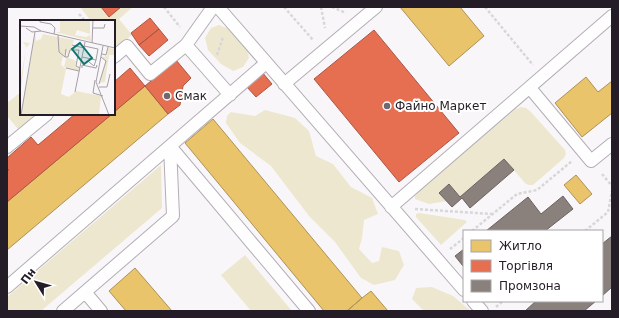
<svg xmlns="http://www.w3.org/2000/svg" width="619" height="318" font-family="'DejaVu Sans',sans-serif">
	<style>
		.green { fill: #ede7cf }
		.homes { fill: #e9c46a; stroke: #ae9256 }
		.shops { fill: #e76f51; stroke: #ac5644 }
		.industry { fill: #8a817c; stroke: #6b6362 }
		.lines { fill: none; stroke-linecap: round; stroke-linejoin: round }
		.service-casing { stroke: #b3aeb5; stroke-width: 14 }
		.path { stroke: #d8d7d8; stroke-width: 2.5; stroke-dasharray: 3 2; stroke-linecap: butt }
		.service { stroke: #fefefe; stroke-width: 12 }
		.poi-dot { fill: #6f6870; stroke: #fff; stroke-width: 1.5 }
		.labels { text-anchor: middle; dominant-baseline: central; stroke-width: 4; stroke-linejoin: round; paint-order: stroke }
		.poi-label { font-size: 12px; fill: #241c26; stroke: #fff; text-anchor: start }
		.inset-road { fill: none; stroke: #a49fa5; stroke-width: 1 }
		.view { fill: #0f766e; fill-opacity: 0.15; stroke: #0f766e; stroke-width: 2 }
		.inset-edge { fill: none; stroke: #241c26; stroke-width: 2 }
	</style>
	<rect width="100%" height="100%" fill="#f9f6fa"/>
	<path class="green" d="M80,7H133L119,19L132,35L114,50V21H91Z
		M219,25L229,29L247,48L249,58L243,67L233,71L221,64L208,50L205,38L211,28Z
		M21,92V114H36L18,129L7,116V103Z
		M521,107L526,108L531,112L565,150L566,154L564,158L533,185H529L526,184L504,159L460,197L449,184L439,193L447,201L429,204L415,199V196L419,191L516,109Z
		M265,110L295,118L309,131L316,156L333,164L351,187L372,198L378,214L364,220L362,238L359,249L372,263L379,261L382,247L399,251L404,265L395,280L374,285L361,278L335,242L309,216L271,166L240,143L226,123L227,116L231,112L255,116Z
		M161,165L162,208L41,311H7V297Z
		M419,213L465,220L467,222L441,245L416,217V214Z
		M245,255L292,311H251L221,275Z
		M432,287L453,296L471,311H424L412,299L416,288Z"/>
	<path class="homes" d="M400,7H460L484,36L449,66Z
		M586,77L598,92L612,81V113L582,137L555,103Z
		M145,86L168,114L7,250V202L112,114H114V112Z
		M213,119L362,298L347,311H324L185,143Z
		M576,175L592,194L580,204L564,185Z
		M135,268L172,311H126L109,291Z
		M371,291L388,311H347L362,298Z"/>
	<path class="shops" d="M101,7H121L109,17Z
		M150,18L159,29L139,45L131,33Z
		M159,29L168,40L149,56L139,45Z
		M374,30L459,133L399,182L314,79Z
		M176,60L191,78L183,86L180,105L168,114L145,86Z
		M130,68L145,86L114,112V82Z
		M262,72L272,84L256,97L246,86Z
		M75,114H112L7,202V171L9,170L7,168V158L31,137L38,145Z"/>
	<path class="industry" d="M504,159L514,170L470,208L462,198L452,207L439,193L449,184L460,197Z
		M563,196L573,209L545,231H486L528,197L541,214Z
		M612,236V287L602,296V244Z
		M464,249V265L463,266L455,256Z
		M536,301H596L584,311H525Z"/>
	<g class="lines">
		<g class="service-casing">
			<path id="service" d="M218,7L464,290
				M186,45L230,95
				M114,57L127,46L150,74L186,45L213,7
				M266,63L170,146L309,311
				M284,84L376,7
				M530,88L591,161L612,144
				M7,147L47,114
				M391,207L612,16
				M7,287L170,146
				M85,292L101,311
				M473,301L482,311
				M63,311L173,216L170,146"/>
		</g>
		<path class="path" d="M164,7L180,27
			M284,7L313,40
			M321,7L325,28
			M332,7L346,13
			M485,7L533,65
			M79,14L85,21
			M217,55L223,37
			M602,174L612,186
			M415,209L492,214
			M472,231L517,194L537,190L572,161
			M585,231L608,212L612,191
			M450,249L464,238
			M496,307L503,301"/>
		<use href="#service" class="service"/>
	</g>
	<g class="poi-dot">
		<circle cx="167" cy="96" r="4"/>
		<circle cx="387" cy="106" r="4"/>
	</g>
	<g class="labels">
		<g class="poi-label">
			<text x="175" y="96">Смак</text>
			<text x="395" y="106">Файно Маркет</text>
		</g>
	</g>
	<g transform="translate(20 20)">
		<rect width="95" height="95" fill="#f9f6fa"/>
		<path d="M40,0H70V14L57,10L55,15L66,17L70,15L71,21L35,12H40ZM15,14L16,21L21,19L23,14L54,20L51,28L59,30L51,29L47,37L56,41L55,46L59,48V51L44,47L48,29L44,36L37,34L43,36L41,45L46,49L41,74L49,77L56,71L81,76L79,95H1ZM3,22L10,23L6,28L0,76V64L6,28H7ZM88,28L95,29V35H89L85,62L80,63L86,40L82,37L87,36Z" fill="#ede7cf"/>
		<path class="inset-road" d="M20,0V2L31,4L35,8L34,14M0,6L14,7L21,11M6,8L12,12L21,11L95,28M73,8H84L85,4M38,15L39,32L45,37M72,23L73,0M52,25L64,28M83,26L76,62L89,95M46,29L45,37H48L50,30H59M59,30L56,46L60,48M82,34L86,35L88,27M62,37L76,40L78,29L64,26M69,42L74,46L76,40M46,48L59,51M62,48V45L76,48L77,45M75,60L73,73L83,76M79,64L86,41L81,37M79,67H87L90,54M55,72L65,22M1,95L15,12"/>
		<path class="view" d="M60,23L72,38L64,44L52,29Z"/>
		<rect width="95" height="95" class="inset-edge"/>
	</g>
	<rect width="619" height="318" fill="none" stroke="#241c26" stroke-width="16"/>
	<rect x="463" y="230" width="140" height="72" fill="#ffffff" stroke="#a7a4a8"/>
	<rect x="471" y="240" width="20" height="12" fill="#e9c46a" stroke="#a7a4a8"/>
	<text x="499" y="250" font-size="12" fill="#241c26">Житло</text>
	<rect x="471" y="260" width="20" height="12" fill="#e76f51" stroke="#a7a4a8"/>
	<text x="499" y="270" font-size="12" fill="#241c26">Торгівля</text>
	<rect x="471" y="280" width="20" height="12" fill="#8a817c" stroke="#a7a4a8"/>
	<text x="499" y="290" font-size="12" fill="#241c26">Промзона</text>
	<g transform="translate(36 282) rotate(307)" stroke="#ffffff" stroke-width="3" paint-order="stroke">
	<path d="M0-3L7 15L0 10L-7 15Z" fill="#241c26"/>
	<text y="-6" font-size="11" font-weight="bold" text-anchor="middle" fill="#241c26">Пн</text>
	</g>
</svg>
